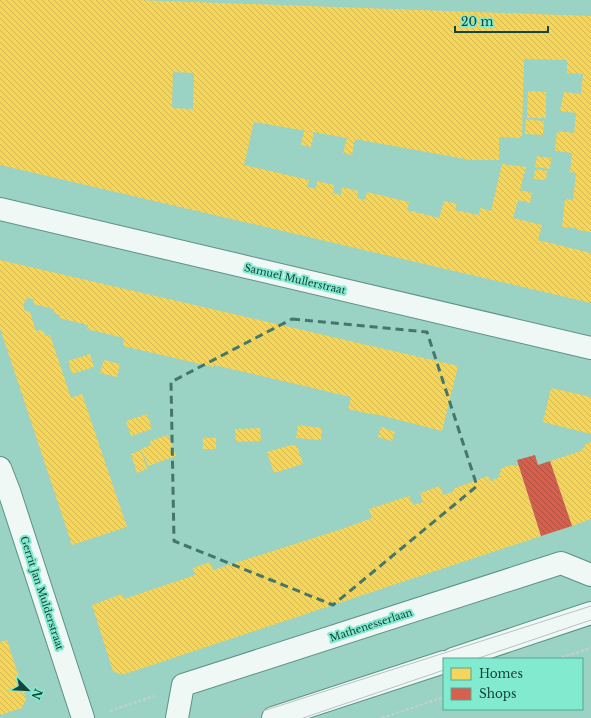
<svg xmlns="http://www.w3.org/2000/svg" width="591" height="718" font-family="'Libre Baskerville',serif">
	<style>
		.homes { fill: url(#homes-back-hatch); fill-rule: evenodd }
		.shops { fill: url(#shops-back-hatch) }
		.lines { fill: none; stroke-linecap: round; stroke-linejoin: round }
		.minor-casing { stroke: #5e9186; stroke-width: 24 }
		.path { stroke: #bfd1cc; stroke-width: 2.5; stroke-dasharray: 3 2; stroke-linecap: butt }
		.minor { stroke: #f0f8f6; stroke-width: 22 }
		.tram { stroke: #b4c4c0; stroke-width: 1 }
		.marked { fill: none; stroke: #45766a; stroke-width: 3; stroke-dasharray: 8 5; stroke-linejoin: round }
		.labels { text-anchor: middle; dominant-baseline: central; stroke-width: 4; stroke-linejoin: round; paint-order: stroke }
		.street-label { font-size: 10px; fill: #174439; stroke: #82eacf }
	</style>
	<defs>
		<pattern id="homes-back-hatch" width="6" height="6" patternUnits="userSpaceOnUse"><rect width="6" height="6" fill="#f6d55c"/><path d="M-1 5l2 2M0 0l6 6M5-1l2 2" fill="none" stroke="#d2b851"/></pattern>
		<pattern id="shops-back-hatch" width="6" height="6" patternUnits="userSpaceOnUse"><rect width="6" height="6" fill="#d6604d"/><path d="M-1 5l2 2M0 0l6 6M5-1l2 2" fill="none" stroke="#ad5141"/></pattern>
	</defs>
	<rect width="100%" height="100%" fill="#9ad2c4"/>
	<path class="homes" d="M0,0H137L591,16V232L578,230L575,228L562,227L565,199L573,200L576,173L570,172L572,153L555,151L557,131L574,133L576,113L560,111L564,92L581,94L583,74L567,73V60L524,59L522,138L499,137V160H471L355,139L352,155L343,153L347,138L254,122L244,165L309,180L307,187L316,189L317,181L334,185L333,193L341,195L342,187L358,191L357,198L365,200L367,192L409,202L407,210L439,218L444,201L457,204L455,210L479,215L480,208L491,211L502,164L526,167L520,190L532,193L530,203L518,200L513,218L542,225L538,240L591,253V303L0,165ZM173,72L194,73L193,109L172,108Z
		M528,91L546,92V118H527Z
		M526,119L544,121L543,135L525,134Z
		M304,131L314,133L311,147L301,145Z
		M537,156L551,158L550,169L535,167Z
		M535,169L547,171L546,180L534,179Z
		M0,260L458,366L442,431L375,414V415L348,409L351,397L214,365L213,367L123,346L124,338L87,329L88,325L59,318L60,315L53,313L54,309L33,304L34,299L27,298L23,305L25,311L30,312L36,331L40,330L44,332L45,336L50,335L71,398L82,394L127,527L72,545L0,328Z
		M90,354L94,367L72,374L68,361Z
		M104,360L120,364L117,377L100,373Z
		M551,388L591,397V434L543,422Z
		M147,414L152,429L131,436L126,421Z
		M298,425L322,428L321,440L296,438Z
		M381,427L395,432L392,441L378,437Z
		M260,428L261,441L236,442L235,429Z
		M168,435L176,456L148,466L141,449L151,445L150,441Z
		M203,438H216V449H203Z
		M591,442V519L572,526L550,461L581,451L586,444Z
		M291,445L297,446L303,464L274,473L267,452Z
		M141,450L147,469L137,473L131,454Z
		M511,465L519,466L541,536L122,675L113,671L92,605L122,594L124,599L195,575L193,568L210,562L213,570L342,529L372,518L369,509L409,496L413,505L423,502L420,493L440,486L443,495L453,492V489L488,476L490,481L500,477L499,475L502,468Z
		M7,640L26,699L22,708L0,715V642Z"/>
	<path class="shops" d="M535,455L538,465L550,461L572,526L541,536L517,460Z"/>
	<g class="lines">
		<g class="minor-casing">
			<path id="minor" d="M0,209L591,348
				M0,468L9,491L83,718
				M453,659L591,613
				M177,718L183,685L561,563L591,575
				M273,718L444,662"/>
		</g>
		<path class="path" d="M557,659L591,648
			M110,711L154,696
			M382,718L444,697"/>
		<use href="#minor" class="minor"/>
		<path class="tram" d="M476,659L591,620
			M241,718L591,606
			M303,718L444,670"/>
	</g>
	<path class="marked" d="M292,319L427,332L477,486L333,605L174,541L171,382Z"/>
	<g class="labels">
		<g class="street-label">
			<text transform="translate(295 279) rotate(13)">Samuel Mullerstraat</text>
			<text transform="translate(42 593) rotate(72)">Gerrit Jan Mulderstraat</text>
			<text transform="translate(371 625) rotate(-18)">Mathenesserlaan</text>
		</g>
	</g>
	<rect x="443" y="658" width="140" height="52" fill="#82eacf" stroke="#57a893"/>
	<rect x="451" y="668" width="20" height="12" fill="#f6d55c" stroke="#57a893"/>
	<text x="479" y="678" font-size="12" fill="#174439">Homes</text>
	<rect x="451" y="688" width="20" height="12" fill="#d6604d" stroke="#57a893"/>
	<text x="479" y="698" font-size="12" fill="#174439">Shops</text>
	<g transform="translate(28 690) rotate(114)" stroke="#82eacf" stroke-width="3" paint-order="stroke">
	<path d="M0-3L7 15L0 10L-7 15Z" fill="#174439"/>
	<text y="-6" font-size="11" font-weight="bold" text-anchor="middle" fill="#174439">N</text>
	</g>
	<path d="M455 26v6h93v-6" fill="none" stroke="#174439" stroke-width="2"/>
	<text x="461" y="26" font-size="12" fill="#174439" stroke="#82eacf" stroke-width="3" paint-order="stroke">20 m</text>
</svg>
